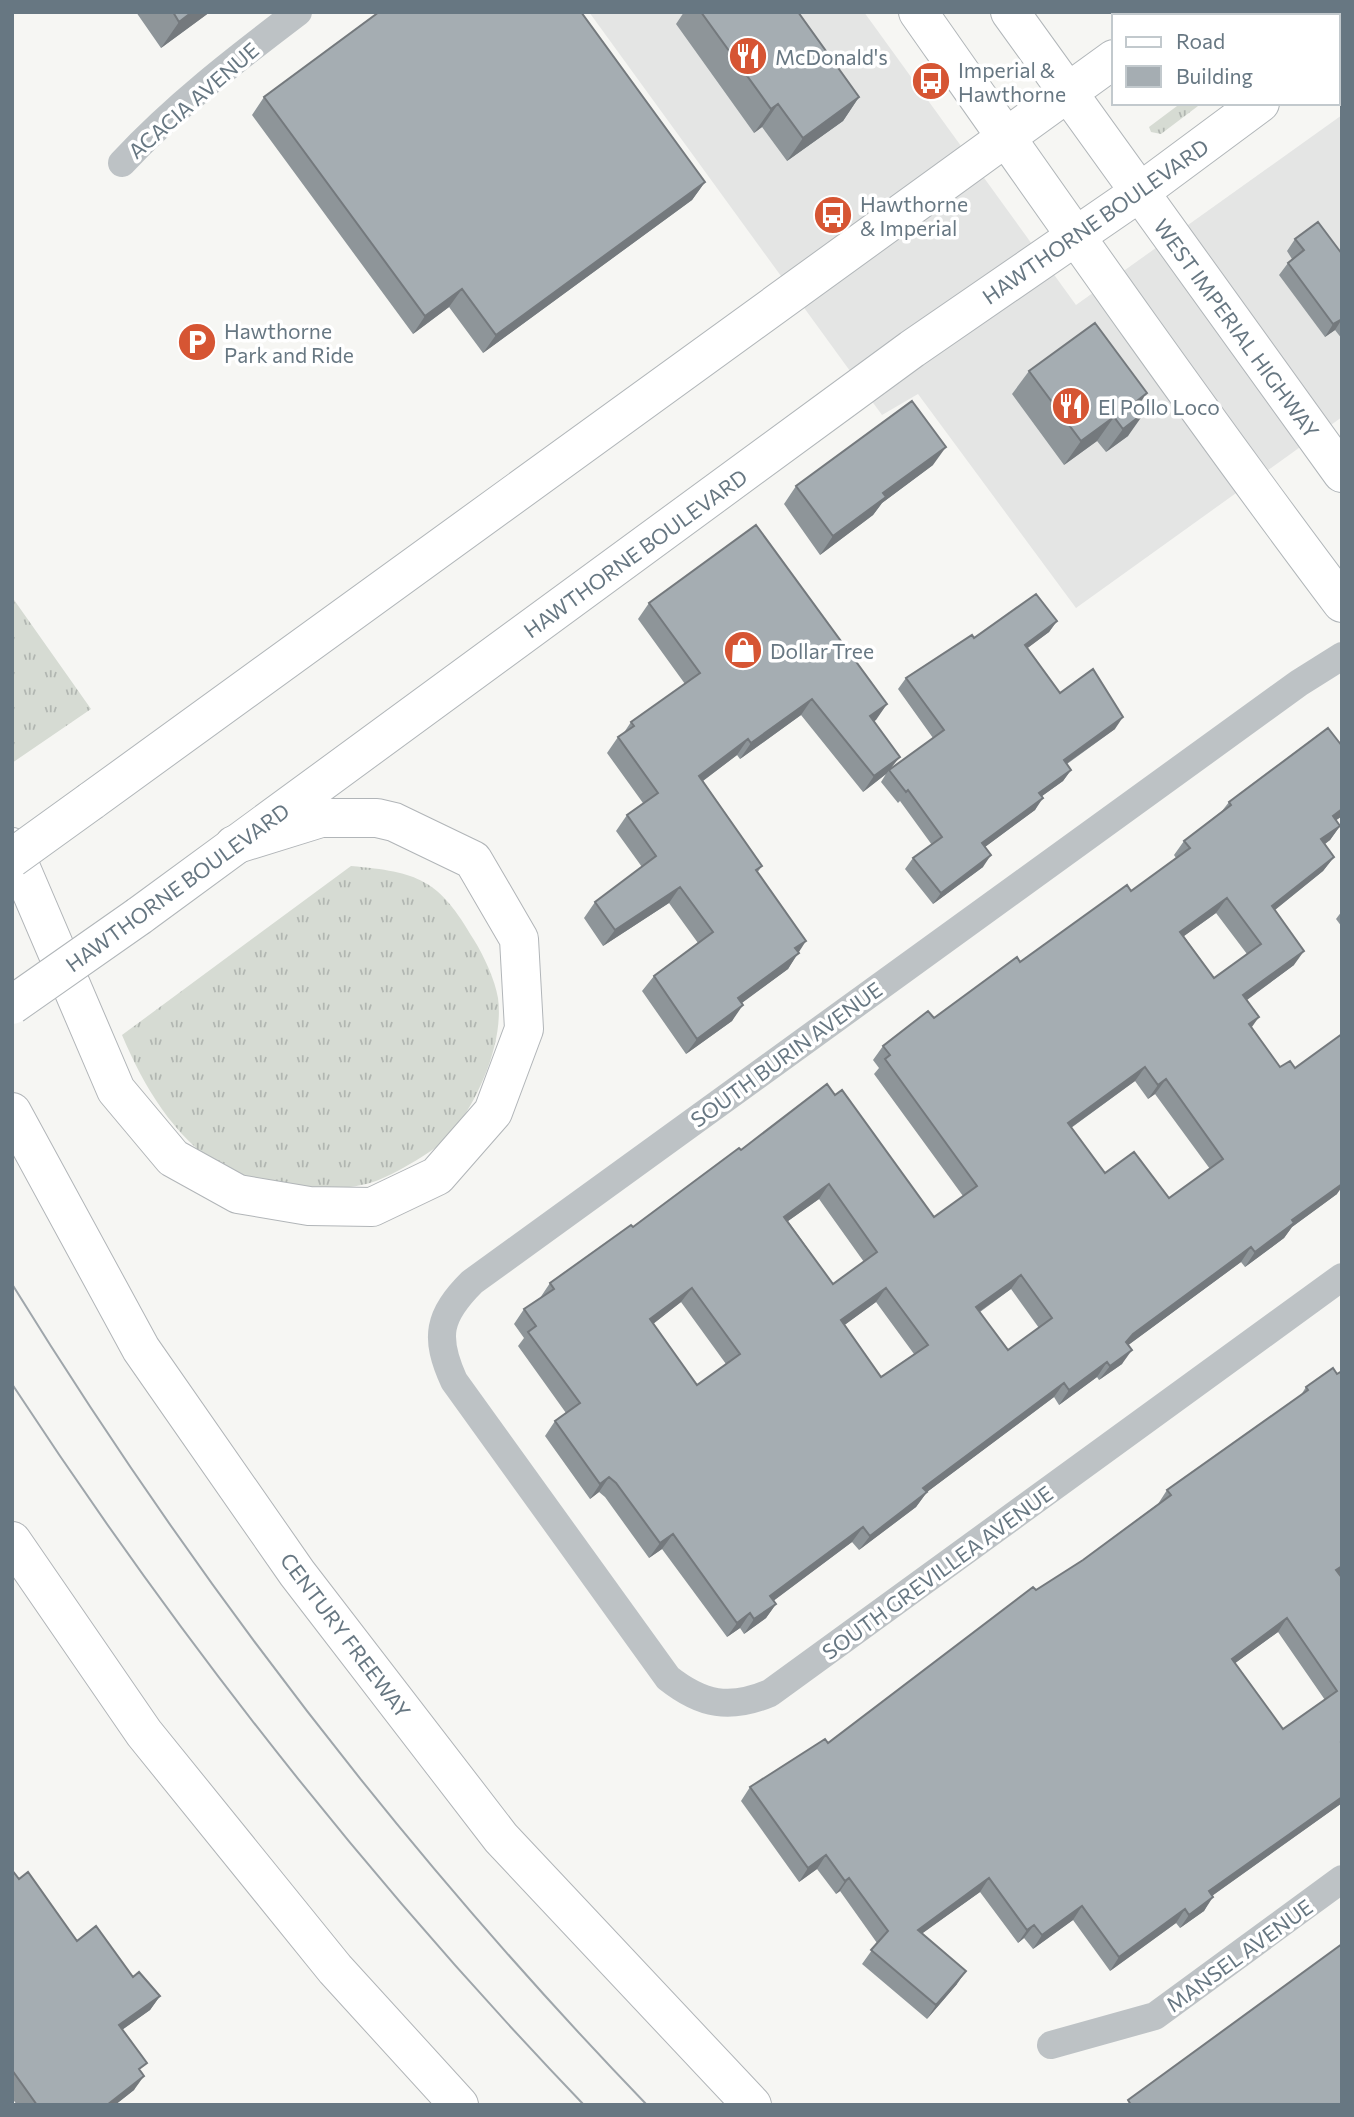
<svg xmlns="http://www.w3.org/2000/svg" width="1354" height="2117" font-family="Commissioner,sans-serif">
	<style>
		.built { fill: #e4e5e4 }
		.grass { fill: url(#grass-tufts) }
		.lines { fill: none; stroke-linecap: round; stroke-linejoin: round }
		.primary-casing { stroke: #b1b6b9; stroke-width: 40 }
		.motorway-casing { stroke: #b1b5b8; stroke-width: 40 }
		.minor { stroke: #bdc2c5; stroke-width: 28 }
		.primary { stroke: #fff; stroke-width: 38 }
		.motorway { stroke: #fff; stroke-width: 38 }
		.tram { stroke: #9fa6ab; stroke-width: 2 }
		.primary-bridge-casing { stroke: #b1b6b9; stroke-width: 40; stroke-linecap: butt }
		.primary-bridge { stroke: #fff; stroke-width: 38 }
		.wall { fill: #8e9599; fill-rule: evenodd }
		.shaded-wall { fill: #74797d }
		.building { fill: #a5adb2; stroke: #74797d; stroke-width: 2; fill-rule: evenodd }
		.labels { text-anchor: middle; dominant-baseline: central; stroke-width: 7; stroke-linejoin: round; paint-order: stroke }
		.poi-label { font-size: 21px; fill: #677782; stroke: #fff; text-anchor: start }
		.street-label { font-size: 21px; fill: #677782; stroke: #fff }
	</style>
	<defs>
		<pattern id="grass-tufts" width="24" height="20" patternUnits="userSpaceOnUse" patternTransform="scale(1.75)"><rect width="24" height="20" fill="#d6dbd3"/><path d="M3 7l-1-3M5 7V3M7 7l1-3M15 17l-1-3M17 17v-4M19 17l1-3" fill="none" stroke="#b1b6b1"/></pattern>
	</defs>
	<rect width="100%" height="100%" fill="#f6f6f3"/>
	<path class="built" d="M589,12H864L1076,305L1342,115V417L1076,608L918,394L882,415Z"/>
	<path class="grass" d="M1181,103H1202L1161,134L1151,132L1149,127Z
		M12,597L91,709L12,763Z
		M351,866C418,872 439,879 474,940C484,956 495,980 498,998C504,1042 479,1098 453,1132C441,1148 392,1176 373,1182C348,1190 319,1189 294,1187C272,1184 241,1179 222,1168C173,1136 144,1087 122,1035Z"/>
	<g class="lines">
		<g class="primary-casing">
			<path id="primary" d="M918,12C1057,210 1196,409 1342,603
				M1010,12L1342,473
				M1173,16L1178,12
				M1338,45L1342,42
				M91,801L1114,59
				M139,916L912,349L1140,192L1260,103"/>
		</g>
		<g class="motorway-casing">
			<path id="motorway" d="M12,847L116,1090L173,1158L238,1194L309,1206L372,1207L437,1176L493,1112L524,1029L519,939L473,860L394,822L377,818H321L234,845
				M12,1112L141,1349L297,1573L501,1838L752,2105
				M12,1541L144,1733L335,1969L459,2105"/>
		</g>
		<path class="minor" d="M122,163C175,106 236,59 298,12
			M1342,656L1299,683L472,1282C438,1316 434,1337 454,1381L668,1678C702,1705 730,1710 770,1693L1342,1277
			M1051,2045L1155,2016L1342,1879"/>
		<use href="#primary" class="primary"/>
		<use href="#motorway" class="motorway"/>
		<path class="tram" d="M12,1284C194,1579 406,1855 647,2105
			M12,1384C181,1642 370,1882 584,2105"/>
		<g class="primary-bridge-casing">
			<path id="primary-bridge" d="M12,858L91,801
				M12,1005L139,916"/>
		</g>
		<use href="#primary-bridge" class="primary-bridge"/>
	</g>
	<path class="wall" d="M136,12H210L161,48Z
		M684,12H798L859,97L843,121L787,161L762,127L754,133L676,24Z
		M264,97L705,182L692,200L483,353L449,307L413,334L252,115Z
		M1295,239L1342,254V339L1335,330L1325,337L1279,275L1288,263L1292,259L1287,251Z
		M1029,371L1139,404L1128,436L1106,452L1097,441L1064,465L1012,394Z
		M933,465L882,503L873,515L820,555L784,504L796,486Z
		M649,603L887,704L874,721L891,768L933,738L898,689L906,678L974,638L1057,621L1049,632L1027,648L1060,693L1115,729L1067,764L1071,770L1063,781L1042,796L1035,810L985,847L983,867L933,904L905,869L913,858L932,845L900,801L898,803L881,782L886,774L863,792L801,715L740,759L737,755L703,781L762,866L757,873L798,952L788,969L741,1003L732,1021L686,1054L642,991L654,976L698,943L669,903L603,946L584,918L595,902L642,867L616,831L627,815L643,803L607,753L618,737L623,734L631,722L685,684L638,619Z
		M1229,802L1342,816L1336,820L1340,826L1330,840L1325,844L1334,857L1323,871L1275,910L1294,965L1247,1000L1251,1027L1337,1194L1292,1227L1284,1238L1245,1267L1241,1262L1128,1345L1122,1364L1099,1380L1097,1377L1059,1405L1054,1397L927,1492L916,1507L859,1550L852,1542L774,1600L776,1604L766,1618L744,1634L740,1628L727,1637L662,1549L649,1558L605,1497L599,1492L590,1499L545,1436L555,1421L566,1413L518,1346L524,1338L514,1324L524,1309L540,1298L550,1283L633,1227L741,1150L934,1217L963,1196L874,1074L879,1068L873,1060L883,1046L934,1018L1131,891L1176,858L1174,855L1184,841L1222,811ZM1216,913L1247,954L1214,978L1184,936ZM1135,1081L1148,1099L1155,1094L1210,1169L1169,1198L1105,1173L1071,1128ZM819,1199L864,1262L833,1284L788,1221ZM1011,1289L1039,1328L1008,1350L980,1312ZM681,1302L726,1364L697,1385L653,1324ZM876,1302L914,1354L881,1377L844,1325Z
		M1342,911V927L1336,919Z
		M1342,1371V1572L1339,1574L1342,1803L1212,1896L1204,1911L1180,1928L1176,1923L1110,1971L1073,1920L1033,1949L1024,1938L1018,1943L980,1892L922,1933L957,1984L927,2019L862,1964L877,1943L840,1891L836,1894L817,1869L799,1882L741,1801L750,1787L828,1743L1036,1590L1083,1560L1158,1504L1167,1490L1301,1395L1306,1387L1337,1374ZM1278,1632L1325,1700L1283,1729L1235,1663Z
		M12,1870L19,1879L77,1941L160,1996L150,2010L122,2030L141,2072L134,2090L115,2105H17L12,2098Z"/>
	<path class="shaded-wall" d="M192,12H210L161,48L179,22Z
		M859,97L843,121L787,161L803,138Z
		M778,104L762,127L754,133L771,109Z
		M705,182L692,200L483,353L496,335Z
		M462,289L449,307L413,334L425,316Z
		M1342,319L1335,330L1325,337L1333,324Z
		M1147,393L1130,417L1137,401Z
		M1145,412L1128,436L1106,452L1123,429Z
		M1114,417L1097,441L1064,465L1081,441Z
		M946,447L933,465L882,503L873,515L820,555L833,536L883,493Z
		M1057,621L1049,632L1017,656L1025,645Z
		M812,699L801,715L740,759L751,743Z
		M887,704L876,720L859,732L870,716Z
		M1123,717L1115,729L1056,771L1064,760Z
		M748,739L737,755L688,792L699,776Z
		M900,757L886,774L863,792L874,776Z
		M1071,770L1063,781L1031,804L1039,793Z
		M1043,798L1035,810L974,855L982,843Z
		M1342,809V816L1323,830L1333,816Z
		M1340,826L1330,840L1311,854L1321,839Z
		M991,855L983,867L933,904L941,893Z
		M1334,857L1323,871L1261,921L1272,906Z
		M680,887L669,903L603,946L615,930Z
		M1227,898L1216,913L1170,946L1180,932Z
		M806,941L788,969L727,1014L738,998L795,948Z
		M1304,951L1294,965L1233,1010L1243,995Z
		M743,1005L732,1021L686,1054L697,1039Z
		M1259,1017L1249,1031V1024Z
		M1145,1067L1135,1081L1058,1137L1068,1123Z
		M1166,1079L1155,1094L1148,1099L1158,1085Z
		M1342,1179V1187L1337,1194L1292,1227L1284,1238L1245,1267L1255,1252Z
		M829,1184L819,1199L774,1231L784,1217Z
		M1251,1247L1241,1262L1123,1349L1126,1342L1133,1334Z
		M1021,1275L1011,1289L966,1321L976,1307Z
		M692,1288L681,1302L640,1334L650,1319Z
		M886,1288L876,1302L831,1335L841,1320Z
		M1132,1350L1122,1364L1099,1380L1110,1366Z
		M1107,1362L1097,1377L1059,1405L1069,1390Z
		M1064,1383L1054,1397L927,1492L916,1507L859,1550L870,1536L923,1488Z
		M609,1477L599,1492L590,1499L600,1484Z
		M863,1527L852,1542L760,1611L770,1596Z
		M673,1534L662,1549L649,1558L660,1543Z
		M1342,1566V1572L1326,1583L1336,1570Z
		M776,1604L766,1618L744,1634L754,1619Z
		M750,1613L740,1628L727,1637L737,1623Z
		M1287,1618L1278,1632L1223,1672L1232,1659Z
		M1342,1797V1803L1199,1905L1209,1891Z
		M826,1855L817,1869L799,1882L808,1868Z
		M849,1878L840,1891L836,1894L845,1881Z
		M989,1878L980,1892L909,1943L918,1930Z
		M1213,1897L1204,1911L1180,1928L1189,1915Z
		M1082,1906L1073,1920L1033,1949L1042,1935Z
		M1185,1909L1176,1923L1110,1971L1119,1957Z
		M1034,1925L1024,1938L1018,1943L1027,1930Z
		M966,1971L957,1984L927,2019L936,2005Z
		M160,1996L150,2010L109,2039L119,2025Z
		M144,2076L134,2090L115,2105H107Z"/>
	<path class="building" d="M173,12H192L179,22Z
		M379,12H581L705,182L496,335L462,289L425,316L264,97Z
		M701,12H798L859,97L803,138L778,104L771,109Z
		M1318,222L1342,254V319L1333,324L1288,263L1304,250L1295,239Z
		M1095,323L1147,393L1137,401L1145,412L1123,429L1114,417L1081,441L1029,371Z
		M912,401L946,447L883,493L886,497L833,536L796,486Z
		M756,525L887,704L870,716L900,757L874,776L812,699L751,743L748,739L699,776L762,866L756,870L806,941L795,948L799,953L738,998L743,1005L697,1039L654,976L713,932L680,887L615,930L595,902L656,856L627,815L658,793L618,737L634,726L631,722L700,673L649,603Z
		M1036,594L1057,621L1025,645L1060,693L1093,669L1123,717L1064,760L1071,770L1039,793L1043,798L982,843L991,855L941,893L913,858L942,837L908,790L906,792L889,770L944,730L906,678L972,635L974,638Z
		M1328,728L1342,746V809L1333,816L1340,826L1321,839L1334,857L1272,906L1304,951L1243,995L1259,1017L1249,1024L1280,1067L1290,1061L1295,1068L1342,1034V1184L1292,1220L1294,1223L1255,1252L1251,1247L1133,1334L1126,1342L1132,1350L1110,1366L1107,1362L1069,1390L1064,1383L923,1488L927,1492L870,1536L863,1527L770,1596L776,1604L754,1619L750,1613L737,1623L673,1534L660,1543L616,1483L609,1477L600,1484L555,1421L580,1403L528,1332L536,1326L524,1309L554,1289L550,1283L631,1225L633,1227L739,1148L741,1150L827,1084L835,1095L842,1090L934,1217L977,1186L885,1059L890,1055L883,1046L928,1011L934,1018L1017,957L1020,962L1127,885L1131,891L1190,848L1184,841L1231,805L1229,802ZM1227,898L1261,944L1214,978L1180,932ZM1145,1067L1158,1085L1166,1079L1223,1159L1169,1198L1134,1152L1105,1173L1068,1123ZM829,1184L877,1252L833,1284L784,1217ZM1021,1275L1052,1318L1008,1350L976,1307ZM692,1288L740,1354L697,1385L650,1319ZM886,1288L928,1345L881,1377L841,1320Z
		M1333,1368L1337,1374L1342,1371V1566L1336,1570L1342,1578V1741L1341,1742L1342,1743V1797L1209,1891L1213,1897L1189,1915L1185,1909L1119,1957L1082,1906L1042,1935L1034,1925L1027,1930L989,1878L918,1930L966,1971L936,2005L871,1950L888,1931L849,1878L845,1881L826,1855L808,1868L750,1787L825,1739L828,1743L1033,1587L1036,1590L1083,1560L1171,1495L1167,1490L1308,1390L1306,1387ZM1287,1618L1337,1691L1283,1729L1232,1659Z
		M12,1870L19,1879L28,1872L77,1941L96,1926L133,1977L139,1972L160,1996L119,2025L147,2063L139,2069L144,2076L107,2105H37L12,2070Z
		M1342,1944V2105H1131L1128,2100Z"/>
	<defs>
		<g id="restaurant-disc" transform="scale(2.0125)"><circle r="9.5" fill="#d65533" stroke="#fff"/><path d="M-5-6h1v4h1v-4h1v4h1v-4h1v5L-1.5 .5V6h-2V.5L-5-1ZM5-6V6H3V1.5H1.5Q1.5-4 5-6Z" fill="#fff"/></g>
		<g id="bus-disc" transform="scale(2.0125)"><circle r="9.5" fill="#d65533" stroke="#fff"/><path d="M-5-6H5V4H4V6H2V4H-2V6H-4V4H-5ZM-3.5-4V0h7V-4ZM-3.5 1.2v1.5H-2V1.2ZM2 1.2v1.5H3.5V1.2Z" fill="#fff"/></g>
		<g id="parking-disc" transform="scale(2.0125)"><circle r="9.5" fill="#d65533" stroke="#fff"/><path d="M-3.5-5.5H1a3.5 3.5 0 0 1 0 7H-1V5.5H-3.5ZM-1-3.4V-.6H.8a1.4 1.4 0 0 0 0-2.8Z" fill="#fff"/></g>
		<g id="shop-disc" transform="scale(2.0125)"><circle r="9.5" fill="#d65533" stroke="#fff"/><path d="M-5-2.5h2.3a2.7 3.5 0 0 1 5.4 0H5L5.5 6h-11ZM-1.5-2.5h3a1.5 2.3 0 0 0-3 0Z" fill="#fff"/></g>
	</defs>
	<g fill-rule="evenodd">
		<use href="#restaurant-disc" x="748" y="56"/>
		<use href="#bus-disc" x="931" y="81"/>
		<use href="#bus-disc" x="833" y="215"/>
		<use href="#parking-disc" x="197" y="342"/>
		<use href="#restaurant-disc" x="1071" y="406"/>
		<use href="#shop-disc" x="743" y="650"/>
	</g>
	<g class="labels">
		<g class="poi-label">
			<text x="775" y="56">McDonald's</text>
			<text x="958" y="69">Imperial &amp;<tspan x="958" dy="24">Hawthorne</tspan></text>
			<text x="860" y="203">Hawthorne<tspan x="860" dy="24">&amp; Imperial</tspan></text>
			<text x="224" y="330">Hawthorne<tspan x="224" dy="24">Park and Ride</tspan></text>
			<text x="1098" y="406">El Pollo Loco</text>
			<text x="770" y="650">Dollar Tree</text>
		</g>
		<g class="street-label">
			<text transform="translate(193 100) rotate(-41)">ACACIA AVENUE</text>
			<text transform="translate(1095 221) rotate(-35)">HAWTHORNE BOULEVARD</text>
			<text transform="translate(1237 328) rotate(54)">WEST IMPERIAL HIGHWAY</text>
			<text transform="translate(635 553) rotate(-36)">HAWTHORNE BOULEVARD</text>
			<text transform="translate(177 887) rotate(-36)">HAWTHORNE BOULEVARD</text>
			<text transform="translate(786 1054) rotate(-36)">SOUTH BURIN AVENUE</text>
			<text transform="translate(937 1572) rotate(-36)">SOUTH GREVILLEA AVENUE</text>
			<text transform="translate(346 1635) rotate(53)">CENTURY FREEWAY</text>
			<text transform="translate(1239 1955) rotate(-36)">MANSEL AVENUE</text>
		</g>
	</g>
	<rect width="1354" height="2117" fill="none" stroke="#677782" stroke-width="28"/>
	<rect x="1112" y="14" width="228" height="91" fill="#ffffff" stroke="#c2c9cd" stroke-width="2"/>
	<rect x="1126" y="37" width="35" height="10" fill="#ffffff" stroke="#c2c9cd" stroke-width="2"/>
	<text x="1176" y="49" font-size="21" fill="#677782">Road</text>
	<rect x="1126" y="66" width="35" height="21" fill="#a5adb2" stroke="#c2c9cd" stroke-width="2"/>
	<text x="1176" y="84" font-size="21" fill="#677782">Building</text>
</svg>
